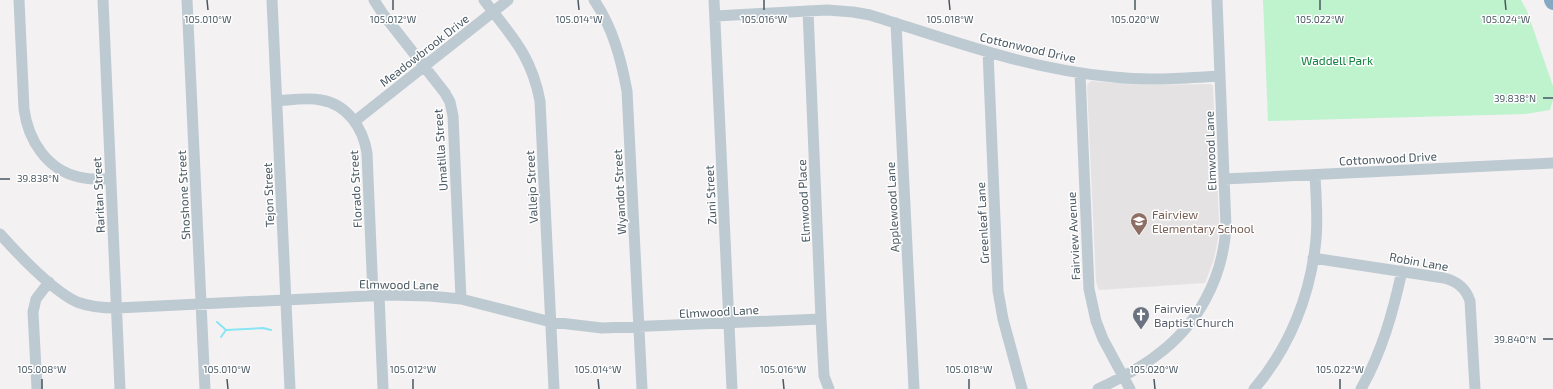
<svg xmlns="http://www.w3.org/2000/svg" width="1553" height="389" font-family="'Exo 2',sans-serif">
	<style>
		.education { fill: #e5e2e4 }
		.green { fill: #bef3ce }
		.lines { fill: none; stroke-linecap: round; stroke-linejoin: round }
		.stream { stroke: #89e5f3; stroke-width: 2 }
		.minor { stroke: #becad2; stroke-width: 11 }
		.highway { stroke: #86a9c3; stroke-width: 16 }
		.ticks { fill: none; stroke: #485761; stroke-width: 1.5 }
		.labels { text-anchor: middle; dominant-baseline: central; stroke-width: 3; stroke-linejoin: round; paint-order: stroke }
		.street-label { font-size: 12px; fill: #485761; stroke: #fff }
		.park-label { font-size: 12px; fill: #118340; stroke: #fff }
		.education-label { font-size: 12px; fill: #785e54; stroke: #fff; text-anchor: start }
		.worship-label { font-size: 12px; fill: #5b616d; stroke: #fff; text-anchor: start }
		.ticks-label { font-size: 10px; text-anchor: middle; fill: #485761; stroke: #fff; stroke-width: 3; stroke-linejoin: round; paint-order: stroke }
	</style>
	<rect width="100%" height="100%" fill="#f4f1f2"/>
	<path class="education" d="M1091,81L1142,85L1211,84L1213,86L1219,222L1218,239L1214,259L1205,283L1099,290L1096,282L1087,85Z"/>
	<path class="green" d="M1263,0H1521L1527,11L1553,86V100L1550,110L1526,114L1268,121Z"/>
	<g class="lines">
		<path class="stream" d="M217,322L226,330L263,328L271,330
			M221,337L226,330"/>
		<path class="minor" d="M19,0L24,109C28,140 47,170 79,177C90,180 100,179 110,179
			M103,0L120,389
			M187,0L205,389
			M272,0L290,389
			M374,0L383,14L445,93L450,102L453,116L461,299
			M484,0C511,36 531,54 540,101L554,389
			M594,0C613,28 621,59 627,91L642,389
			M714,0L732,389
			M808,11L821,319L824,376L829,389
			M715,16L827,10L853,12L870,15C950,40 1030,70 1114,77C1149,81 1185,78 1220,76
			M896,23L914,389
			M988,52L998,291L1003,319L1022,389
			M1080,73L1089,289L1096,321L1103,339L1130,389
			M277,101C291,100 307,97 321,100C347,104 363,128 367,153L373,295
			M355,121L508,0
			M1224,179L1553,163
			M0,234C18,254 53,291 77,302C90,307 103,308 117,308L389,295L429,296L461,299L551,322L602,328L821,319
			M1313,258L1444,278C1457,281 1466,289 1470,301L1475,389
			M379,295L383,389
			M37,389L33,312L36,299L49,282
			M1098,389C1119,379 1139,369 1157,355C1198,325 1223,278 1226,227L1217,0
			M1254,389C1290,347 1311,294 1316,239C1318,218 1316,196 1315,175
			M1361,389C1382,352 1393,312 1402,271"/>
		<path class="highway" d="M1552,0L1553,2"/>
	</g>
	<path class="ticks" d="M207,0L208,10M393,0V10M578,0L579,10M764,0V10M949,0L950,10M1135,0V10M1320,0V10M1505,0L1506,10M1543,98H1553M0,179H10M1543,339H1553M42,379V389M227,379L228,389M413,379V389M598,379L599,389M783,379L784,389M969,379V389M1154,379L1155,389M1340,379V389"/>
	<defs>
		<g id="school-pin" transform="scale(0.9)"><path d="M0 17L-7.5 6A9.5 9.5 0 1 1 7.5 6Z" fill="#8d6e63" stroke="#fff"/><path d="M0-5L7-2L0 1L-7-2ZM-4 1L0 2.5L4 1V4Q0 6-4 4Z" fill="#fff"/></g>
		<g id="church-pin" transform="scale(0.9)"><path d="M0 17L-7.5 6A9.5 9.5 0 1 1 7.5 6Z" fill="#6b7280" stroke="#fff"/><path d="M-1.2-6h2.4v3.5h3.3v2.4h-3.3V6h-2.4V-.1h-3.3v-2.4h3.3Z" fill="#fff"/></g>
	</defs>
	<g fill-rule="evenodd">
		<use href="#school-pin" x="1139" y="221"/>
		<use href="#church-pin" x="1141" y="315"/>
	</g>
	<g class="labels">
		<g class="street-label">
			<text transform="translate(1028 47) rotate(13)">Cottonwood Drive</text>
			<text transform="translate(424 50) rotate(-38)">Meadowbrook Drive</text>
			<text transform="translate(440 150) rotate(-94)">Umatilla Street</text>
			<text transform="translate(1210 151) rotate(-92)">Elmwood Lane</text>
			<text transform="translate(1388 158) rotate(-3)">Cottonwood Drive</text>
			<text transform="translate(531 187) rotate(-93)">Vallejo Street</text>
			<text transform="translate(355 189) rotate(-93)">Florado Street</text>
			<text transform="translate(619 192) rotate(-93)">Wyandot Street</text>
			<text transform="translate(98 195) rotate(-93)">Raritan Street</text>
			<text transform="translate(183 195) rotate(-93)">Shoshone Street</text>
			<text transform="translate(268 195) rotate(-92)">Tejon Street</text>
			<text transform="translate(710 195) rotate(-93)">Zuni Street</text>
			<text transform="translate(803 201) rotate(-93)">Elmwood Place</text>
			<text transform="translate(892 207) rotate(-93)">Applewood Lane</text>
			<text transform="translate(982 223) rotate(-93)">Greenleaf Lane</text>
			<text transform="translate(1073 236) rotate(-93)">Fairview Avenue</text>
			<text transform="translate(1419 261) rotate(10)">Robin Lane</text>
			<text transform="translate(399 284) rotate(1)">Elmwood Lane</text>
			<text transform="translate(719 311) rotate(-3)">Elmwood Lane</text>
		</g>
		<g class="park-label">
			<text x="1337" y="60">Waddell Park</text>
		</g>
		<g class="education-label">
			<text x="1152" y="214">Fairview<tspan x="1152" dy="14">Elementary School</tspan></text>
		</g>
		<g class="worship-label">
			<text x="1154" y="308">Fairview<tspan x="1154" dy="14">Baptist Church</tspan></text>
		</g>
	</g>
	<g class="ticks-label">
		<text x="208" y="23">105.010°W</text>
		<text x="393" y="23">105.012°W</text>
		<text x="579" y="23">105.014°W</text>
		<text x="764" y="23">105.016°W</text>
		<text x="950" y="23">105.018°W</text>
		<text x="1135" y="23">105.020°W</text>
		<text x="1320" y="23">105.022°W</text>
		<text x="1506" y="23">105.024°W</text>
		<text x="1515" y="102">39.838°N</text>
		<text x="38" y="182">39.838°N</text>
		<text x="1515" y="343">39.840°N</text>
		<text x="42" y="373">105.008°W</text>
		<text x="227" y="373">105.010°W</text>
		<text x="413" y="373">105.012°W</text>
		<text x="598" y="373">105.014°W</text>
		<text x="783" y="373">105.016°W</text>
		<text x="969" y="373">105.018°W</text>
		<text x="1154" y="373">105.020°W</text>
		<text x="1340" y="373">105.022°W</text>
	</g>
</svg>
